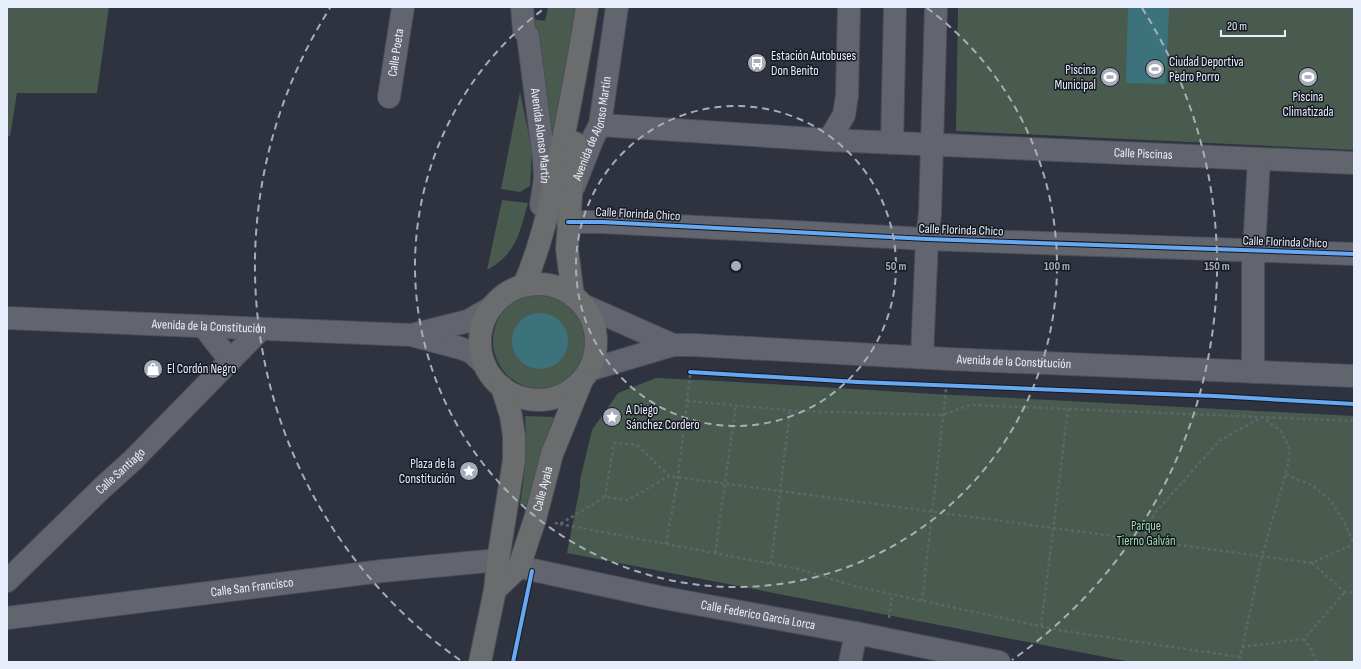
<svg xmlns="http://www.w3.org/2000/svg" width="1361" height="669" font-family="'Sofia Sans Condensed',sans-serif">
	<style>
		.green { fill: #485b4e }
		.water { fill: #3c727b }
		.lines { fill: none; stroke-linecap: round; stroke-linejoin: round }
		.minor-casing { stroke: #4a4e59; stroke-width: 24 }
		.major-casing { stroke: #4a4e59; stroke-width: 24 }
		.path { stroke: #61646c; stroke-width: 2.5; stroke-dasharray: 3 3; stroke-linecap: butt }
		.minor { stroke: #62656e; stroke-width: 22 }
		.major { stroke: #6b6c6d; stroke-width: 22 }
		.cycleway-casing { stroke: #151922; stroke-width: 6 }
		.cycleway { stroke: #66a8f1; stroke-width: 4 }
		.ring { fill: none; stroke: #a8adba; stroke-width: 2; stroke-dasharray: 7 5 }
		.labels { text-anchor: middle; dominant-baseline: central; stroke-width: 3; stroke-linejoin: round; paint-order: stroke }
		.street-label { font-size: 13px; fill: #e9eefc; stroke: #151922 }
		.poi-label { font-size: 13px; fill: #e9eefc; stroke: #151922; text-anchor: start }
		.park-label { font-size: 13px; fill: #9fdcab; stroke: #151922 }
		.centre { fill: #a8adba; stroke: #151922; stroke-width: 2 }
		.ring-label { font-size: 12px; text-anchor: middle; font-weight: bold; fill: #a8adba; stroke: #151922; stroke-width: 3; stroke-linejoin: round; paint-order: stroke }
	</style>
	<rect width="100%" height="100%" fill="#2e333f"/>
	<path class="green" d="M7,7H109L97,93H17L10,136H7Z
		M548,7H587L552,139L532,19L545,21Z
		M958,7H1354V150L956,131Z
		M520,92L532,150L530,186L520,192L501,189Z
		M502,200L528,203C519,234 517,253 487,270Z
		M493 341a48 48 0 1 1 96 0a48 48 0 1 1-96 0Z
		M656,378L720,381L935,394L1354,416V662H1131L567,553L580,487V480L592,430L618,393Z
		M525,416L554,417L541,461L529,506L520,504C525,475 527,446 525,416Z"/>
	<path class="water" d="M1128,7H1169L1166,84L1126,83Z
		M512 341a28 28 0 1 1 56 0a28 28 0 1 1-56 0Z"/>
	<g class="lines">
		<g class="minor-casing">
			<g id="minor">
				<path id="s1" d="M522,7L524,30L528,36L544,159L545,179L541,205"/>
				<path id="s2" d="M389,97L403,7"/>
				<path id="s3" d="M600,125L829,140L1354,163"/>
				<path d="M829,140L844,115L847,95L849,7"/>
				<path d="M892,143L895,7"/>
				<path id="s4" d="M574,186L593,138L600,125L617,7"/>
				<path d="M568,222H602L927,239L1354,254"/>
				<path d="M583,305L673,345"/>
				<path id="s5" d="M7,318L411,335L460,348L471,352L484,364"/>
				<path d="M204,327L221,349L230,359"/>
				<path d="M416,334L468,321L492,307"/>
				<path d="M922,357L927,239L930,213L936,7"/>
				<path id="s6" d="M589,370L673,345H693L949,359L1354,376"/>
				<path d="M1253,372V268L1259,159"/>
				<path id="s7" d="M519,567L659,597L856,633L999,662"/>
				<path id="s8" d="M7,581L102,488L133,460L261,329"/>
				<path id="s9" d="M7,618L382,571L498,560"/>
				<path d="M850,662L856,633"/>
			</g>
		</g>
		<g class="major-casing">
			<g id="major">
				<circle cx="538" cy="342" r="58"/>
				<path d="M524,285C543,241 553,192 562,145C571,99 580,53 587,7"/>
				<path d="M573,296L567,249L575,143"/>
				<path id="s10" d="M495,590L519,567L535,519L552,454L582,380"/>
				<path d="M480,662L495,590L498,560L514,460V436L511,416L502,387"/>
			</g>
		</g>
		<path class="path" d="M687,401L798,411L943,415L970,405L1354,421
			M1286,475L1312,485L1330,500L1343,520L1354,544
			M605,497L614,443L637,445L669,476
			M555,523L560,524L605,497L628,500L669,476L1312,563L1354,544
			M560,524L799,569L854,586L1058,630L1240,657
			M1143,540L1154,514L1219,441L1262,417L1281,431L1290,451L1287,469L1262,556L1239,662
			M666,544L678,477L691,367
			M715,553L736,405
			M1312,563L1345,592L1354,593
			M771,564L790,410
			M922,601L947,381
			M889,618L892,594
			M1041,626L1068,409
			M1242,647L1304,639
			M1316,662L1311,649L1304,639L1345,592"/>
		<use href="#minor" class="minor"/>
		<use href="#major" class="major"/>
		<g class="cycleway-casing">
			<path id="cycleway" d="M568,222H602L927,239L1354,254
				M690,372L858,382L1215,396L1354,404
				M513,662L532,571"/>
		</g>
		<use href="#cycleway" class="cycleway"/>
	</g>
	<g class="ring">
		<circle cx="736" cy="266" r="160"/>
		<path d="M927 8A321 321 0 1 1 545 8"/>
		<path d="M460 660A481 481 0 0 1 330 8M1142 8A481 481 0 0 1 1012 660"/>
	</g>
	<defs>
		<g id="bus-disc" transform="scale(1)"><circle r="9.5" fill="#a8adba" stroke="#151922"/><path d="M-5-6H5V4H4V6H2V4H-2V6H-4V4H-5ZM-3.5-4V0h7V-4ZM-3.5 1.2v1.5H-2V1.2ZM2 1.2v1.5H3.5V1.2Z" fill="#fff"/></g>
		<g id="stadium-disc" transform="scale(1)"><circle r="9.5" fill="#a8adba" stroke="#151922"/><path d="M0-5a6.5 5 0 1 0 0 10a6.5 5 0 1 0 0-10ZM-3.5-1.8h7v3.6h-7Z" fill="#fff"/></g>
		<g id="shop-disc" transform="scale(1)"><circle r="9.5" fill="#a8adba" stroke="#151922"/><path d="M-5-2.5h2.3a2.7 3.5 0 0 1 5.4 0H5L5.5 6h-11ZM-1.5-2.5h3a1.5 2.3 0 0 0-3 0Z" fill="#fff"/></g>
		<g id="sight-disc" transform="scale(1)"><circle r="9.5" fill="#a8adba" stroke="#151922"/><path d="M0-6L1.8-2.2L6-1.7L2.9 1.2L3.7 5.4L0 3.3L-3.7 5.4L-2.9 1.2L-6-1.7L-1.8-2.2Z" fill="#fff"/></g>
	</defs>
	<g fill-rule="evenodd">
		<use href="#bus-disc" x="757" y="63"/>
		<use href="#stadium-disc" x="1155" y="69"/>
		<use href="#stadium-disc" x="1110" y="77"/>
		<use href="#stadium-disc" x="1308" y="77"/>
		<use href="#shop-disc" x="153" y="369"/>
		<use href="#sight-disc" x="612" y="417"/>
		<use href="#sight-disc" x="469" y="471"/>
	</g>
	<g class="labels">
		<g class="street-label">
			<text stroke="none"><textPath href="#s2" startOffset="45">Calle Poeta</textPath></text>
			<text stroke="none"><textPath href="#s4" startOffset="61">Avenida de Alonso Martín</textPath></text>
			<text stroke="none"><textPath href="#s1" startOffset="131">Avenida Alonso Martín</textPath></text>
			<text stroke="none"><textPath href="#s3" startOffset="544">Calle Piscinas</textPath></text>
			<text transform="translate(638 214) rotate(3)">Calle Florinda Chico</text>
			<text transform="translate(961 230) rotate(2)">Calle Florinda Chico</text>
			<text transform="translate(1285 242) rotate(2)">Calle Florinda Chico</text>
			<text stroke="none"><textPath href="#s5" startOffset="202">Avenida de la Constitución</textPath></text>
			<text stroke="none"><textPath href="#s6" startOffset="429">Avenida de la Constitución</textPath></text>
			<text stroke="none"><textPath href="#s8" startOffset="158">Calle Santiago</textPath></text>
			<text stroke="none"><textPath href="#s10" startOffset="115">Calle Ayala</textPath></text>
			<text stroke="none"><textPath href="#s9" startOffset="247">Calle San Francisco</textPath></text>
			<text stroke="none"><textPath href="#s7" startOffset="244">Calle Federico García Lorca</textPath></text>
		</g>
		<g class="poi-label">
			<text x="771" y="56">Estación Autobuses<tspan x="771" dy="15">Don Benito</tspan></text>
			<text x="1169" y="62">Ciudad Deportiva<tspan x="1169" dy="15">Pedro Porro</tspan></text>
			<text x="1096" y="70" text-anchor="end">Piscina<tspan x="1096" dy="15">Municipal</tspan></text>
			<text x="1308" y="97" text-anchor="middle">Piscina<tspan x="1308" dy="15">Climatizada</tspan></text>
			<text x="167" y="369">El Cordón Negro</text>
			<text x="626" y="410">A Diego<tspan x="626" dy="15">Sánchez Cordero</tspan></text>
			<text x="455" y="464" text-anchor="end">Plaza de la<tspan x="455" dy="15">Constitución</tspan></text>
		</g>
		<g class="park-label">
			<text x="1146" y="526">Parque<tspan x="1146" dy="15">Tierno Galván</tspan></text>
		</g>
	</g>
	<circle cx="736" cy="266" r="6" class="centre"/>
	<g class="ring-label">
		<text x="896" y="270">50 m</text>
		<text x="1057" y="270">100 m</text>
		<text x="1217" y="270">150 m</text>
	</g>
	<rect width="1361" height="669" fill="none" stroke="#e9eefc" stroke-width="16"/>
	<path d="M1221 30v6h64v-6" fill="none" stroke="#e9eefc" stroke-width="2"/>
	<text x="1227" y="30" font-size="12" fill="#e9eefc" stroke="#151922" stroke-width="3" paint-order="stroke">20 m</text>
</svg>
